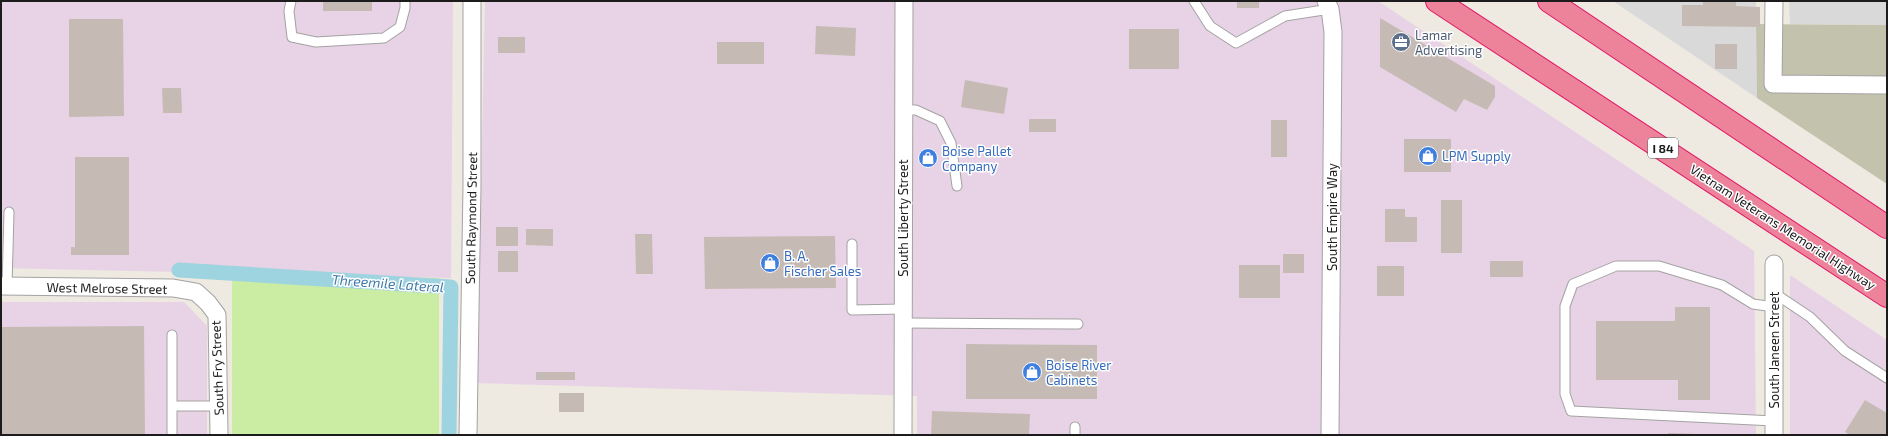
<svg xmlns="http://www.w3.org/2000/svg" width="1888" height="436" font-family="'Exo 2',sans-serif">
	<style>
		.residential { fill: #dad9d9 }
		.industrial { fill: #e8d2e5 }
		.construction { fill: #c3c2ac }
		.grass { fill: #caeda3 }
		.lines { fill: none; stroke-linecap: round; stroke-linejoin: round }
		.canal { stroke: #9ed4df; stroke-width: 15 }
		.building { fill: #c6bbb4 }
		.service-casing { stroke: #a3a3a3; stroke-width: 11 }
		.minor-casing { stroke: #a3a3a3; stroke-width: 19 }
		.motorway-casing { stroke: #e21866; stroke-width: 24 }
		.service { stroke: #fff; stroke-width: 9 }
		.minor { stroke: #fff; stroke-width: 17 }
		.motorway { stroke: #ec839b; stroke-width: 22 }
		.labels { text-anchor: middle; dominant-baseline: central; stroke-width: 3; stroke-linejoin: round; paint-order: stroke }
		.shield { fill: #fff; stroke: #606060; stroke-width: 1 }
		.shield-label { font-size: 12px; font-weight: bold; fill: #1c1c1c }
		.service-label { font-size: 13px; fill: #4e5e75; stroke: #fff; text-anchor: start }
		.shop-label { font-size: 13px; fill: #366cbe; stroke: #fff; text-anchor: start }
		.street-label { font-size: 13px; fill: #1c1c1c; stroke: #fff }
		.water-label { font-size: 14px; font-style: italic; fill: #407aa9; stroke: #fff }
	</style>
	<rect width="100%" height="100%" fill="#eee9e1"/>
	<path class="residential" d="M1613,1H1756L1757,98Z
		M1789,1H1887V25L1790,24Z"/>
	<path class="industrial" d="M1,1H453L451,278L1,268Z
		M485,1H1378L1754,251L1756,435H917V396L477,383Z
		M1790,275L1887,340V435H1790Z
		M1,302H184L207,326V435H1Z"/>
	<path class="construction" d="M1756,24L1887,25V184L1757,98Z"/>
	<path class="grass" d="M232,273L439,278V435H232Z"/>
	<g class="lines">
		<path class="canal" d="M179,270L451,287L449,435"/>
	</g>
	<path class="building" d="M323,1H372V11H323Z
		M1237,1H1259V8H1237Z
		M1703,1H1736V6L1760,7V27L1682,26V5H1703Z
		M1380,18L1495,86V97L1487,110L1464,99L1456,112L1380,67Z
		M69,19H123L124,116L69,117Z
		M816,26L856,28L855,56L815,54Z
		M1129,29H1179V69H1129Z
		M498,37H525V53H498Z
		M717,42H764V64H717Z
		M1715,44H1737V69H1715Z
		M965,80L1008,88L1004,114L961,107Z
		M162,88H181L182,113H163Z
		M1029,119H1056V132H1029Z
		M1271,120H1287V157H1271Z
		M1404,139H1451V172H1404Z
		M75,157H129V255H71V247H75Z
		M1441,200H1462V253H1441Z
		M1385,209H1405V217H1417V242H1385Z
		M496,227H518V246H496Z
		M526,229H553V246L526,245Z
		M635,234H652L653,274H636Z
		M835,236L836,288L705,289L704,237Z
		M498,251H518V272H498Z
		M1283,254H1304V273H1283Z
		M1490,261H1523V277H1490Z
		M1239,265H1280V298H1239Z
		M1377,266H1404V296H1377Z
		M1675,307H1710V400H1678V380H1596V321H1675Z
		M144,326L145,435H1V327Z
		M966,344L1097,345V399H966Z
		M536,372H575V380H536Z
		M559,393H584V412H559Z
		M1865,400L1887,413V435H1850L1845,432Z
		M932,411L1030,414L1029,435H931Z
		M1668,433L1695,434V435H1668Z"/>
	<g class="lines">
		<g class="service-casing">
			<path id="service" d="M291,1L289,11L292,37L316,42L384,38L400,27L405,8V1
				M1194,1L1210,26L1236,43L1285,16L1330,9
				M903,110H916L940,121L951,143L957,186
				M852,244V310L903,309
				M7,286L9,212
				M1774,293L1810,317L1845,351L1887,378
				M903,323L1078,324
				M172,335V435
				M172,406H219
				M1774,421L1571,411L1565,394V306L1573,284L1616,266H1659L1722,285L1753,304L1774,307
				M1075,435V427"/>
		</g>
		<g class="minor-casing">
			<path id="minor" d="M1326,1L1330,9L1333,32L1330,435
				M1774,1L1773,84L1887,85
				M1,286L173,288L196,292L208,303L217,315L219,435
				M468,435L472,186V1
				M903,435L904,1
				M1774,435V264"/>
		</g>
		<g class="motorway-casing">
			<path id="motorway" d="M1437,1L1887,296
				M1549,1L1887,227"/>
		</g>
		<use href="#service" class="service"/>
		<use href="#minor" class="minor"/>
		<use href="#motorway" class="motorway"/>
	</g>
	<defs>
		<g id="office-disc" transform="scale(1)"><circle r="9.5" fill="#5c6f8a" stroke="#fff"/><path d="M-6-3h4V-5.5h4V-3h4V5H-6ZM-1-4.5V-3h2v-1.5ZM-6 0V1H6V0Z" fill="#fff"/></g>
		<g id="shop-disc" transform="scale(1)"><circle r="9.5" fill="#3f7fe0" stroke="#fff"/><path d="M-5-2.5h2.3a2.7 3.5 0 0 1 5.4 0H5L5.5 6h-11ZM-1.5-2.5h3a1.5 2.3 0 0 0-3 0Z" fill="#fff"/></g>
	</defs>
	<g fill-rule="evenodd">
		<use href="#office-disc" x="1401" y="42"/>
		<use href="#shop-disc" x="1428" y="156"/>
		<use href="#shop-disc" x="928" y="158"/>
		<use href="#shop-disc" x="770" y="263"/>
		<use href="#shop-disc" x="1032" y="372"/>
	</g>
	<g class="labels">
		<rect class="shield" x="1648" y="138" width="30" height="20" rx="3"/>
		<g class="shield-label">
			<text x="1663" y="148">I 84</text>
		</g>
		<g class="service-label">
			<text x="1415" y="35">Lamar<tspan x="1415" dy="15">Advertising</tspan></text>
		</g>
		<g class="shop-label">
			<text x="942" y="151">Boise Pallet<tspan x="942" dy="15">Company</tspan></text>
			<text x="1442" y="156">LPM Supply</text>
			<text x="784" y="256">B. A.<tspan x="784" dy="15">Fischer Sales</tspan></text>
			<text x="1046" y="365">Boise River<tspan x="1046" dy="15">Cabinets</tspan></text>
		</g>
		<g class="street-label">
			<text transform="translate(1332 217) rotate(-90)">South Empire Way</text>
			<text transform="translate(471 218) rotate(-89)">South Raymond Street</text>
			<text transform="translate(903 218) rotate(-90)">South Liberty Street</text>
			<text transform="translate(1783 227) rotate(33)">Vietnam Veterans Memorial Highway</text>
			<text transform="translate(107 288) rotate(1)">West Melrose Street</text>
			<text transform="translate(1774 350) rotate(-90)">South Janeen Street</text>
			<text transform="translate(217 368) rotate(-92)">South Fry Street</text>
		</g>
		<g class="water-label">
			<text transform="translate(388 283) rotate(4)">Threemile Lateral</text>
		</g>
	</g>
	<rect width="1888" height="436" fill="none" stroke="#1c1c1c" stroke-width="4"/>
</svg>
